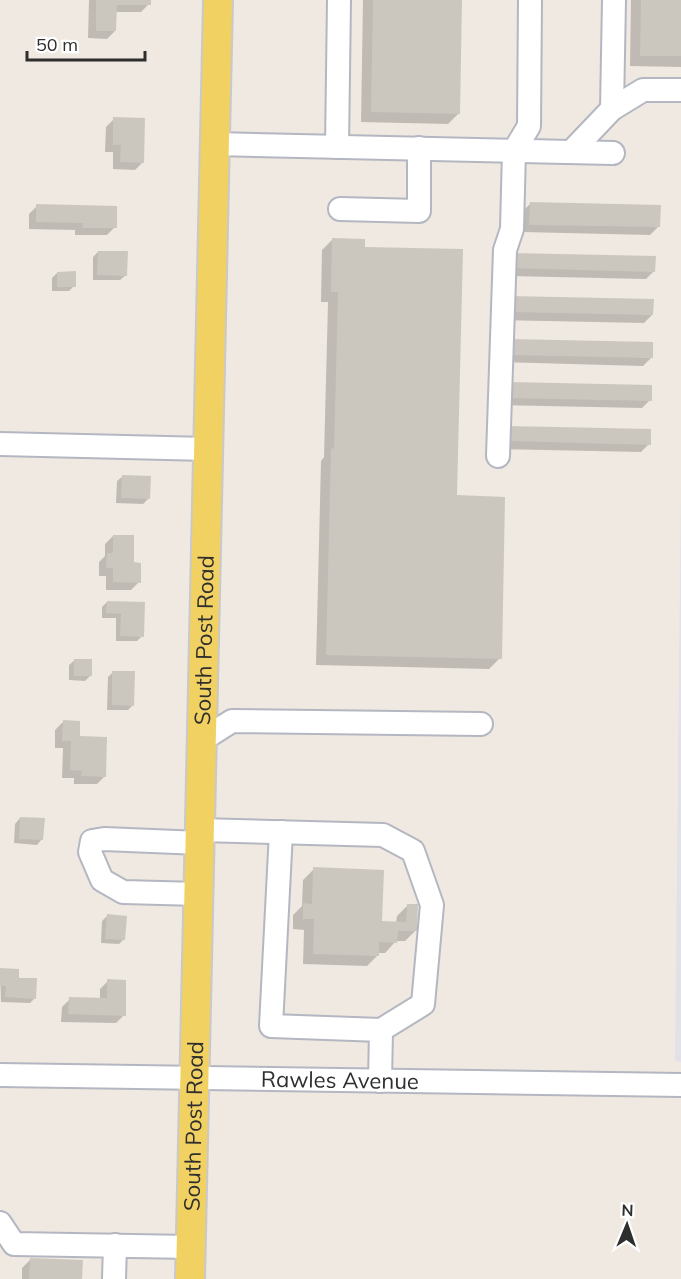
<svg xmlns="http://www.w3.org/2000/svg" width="681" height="1279" font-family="Mulish,sans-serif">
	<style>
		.industrial { fill: #e3e1e8 }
		.shadow { fill: #0003 }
		.building { fill: #cbc7bf }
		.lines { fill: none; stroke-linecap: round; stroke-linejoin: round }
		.minor-casing { stroke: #b4b7c1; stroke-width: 26 }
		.major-casing { stroke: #c9c9c9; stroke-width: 32 }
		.minor { stroke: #fff; stroke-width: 22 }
		.major { stroke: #f2d163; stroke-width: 28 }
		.labels { text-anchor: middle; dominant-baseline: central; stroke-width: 4.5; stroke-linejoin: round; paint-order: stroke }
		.street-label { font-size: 22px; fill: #2e2e2e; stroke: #fff }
	</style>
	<rect width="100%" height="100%" fill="#efe9e1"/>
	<path class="industrial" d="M681,485V1062L675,1061Z"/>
	<path class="shadow" d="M89,0H149V4L141,12H115V31L107,39L88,38Z
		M363,0H461L458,114L448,124L361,122Z
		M631,0H681V67L630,66Z
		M114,119L143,162L135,170L113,169V152H105L106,127Z
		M530,204L658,227L650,235L522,232V212Z
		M37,206L115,227L107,235H75V230L29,229V214Z
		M333,239L363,248L456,497L500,658L489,669L316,665L321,461L324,457L328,302H321L322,250Z
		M98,252L126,275L120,280H93V257Z
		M504,262L654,271L646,279L503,276Z
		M57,273L74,286L69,291H52V278Z
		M502,306L652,315L644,323L502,320Z
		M501,348L651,358L643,366L501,362Z
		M500,392L650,400L642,408L500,405Z
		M499,435L649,444L641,452L499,449Z
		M123,476L148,499L143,504L116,503L117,481Z
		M113,536L132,564L139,582L131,590H106V576H99V562L105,556V544Z
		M107,602L143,603L142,636L137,641H116V618H102V607Z
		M75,660L90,676L85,681L69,680V665Z
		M113,672L133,705L128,710H107L108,677Z
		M63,722L78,737L105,776L97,784H74V778H62L63,748H55V730Z
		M20,818L42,839L37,845L14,843L15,824Z
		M314,869L381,922L396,923L397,916L407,906L415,931L405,941H396L385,953H377V956L367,966L303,964L304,930L293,929V915L302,906L303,880Z
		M107,916L124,939L119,944L101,943L102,921Z
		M0,969L17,979L35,998L30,1003L1,1002Z
		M108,981L124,1015L116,1023L61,1022L62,1007L70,999L100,1000V989Z
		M30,1260L81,1279H22V1268Z"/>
	<path class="building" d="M96,0H151V5H117L116,31H96Z
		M373,0H462L460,114L371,112Z
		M641,0H681V56H640Z
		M113,117L145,118L144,163L120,162L121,145H113Z
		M530,202L661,205L660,227L529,225Z
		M36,204L117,206V228H82L83,223L36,222Z
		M332,238L365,239V247L463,249L457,495L505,497L502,659L326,655L331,448L334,449L338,292H331Z
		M98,251H128L127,276L97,275Z
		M511,253L656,256L655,272L510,268Z
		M76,271V287H57V272Z
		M509,296L654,299L653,315L509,312Z
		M509,339L653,342V358L508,355Z
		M508,382L652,385V401L507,398Z
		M506,426L651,429V445L506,441Z
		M122,475L151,476L150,499L121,498Z
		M113,535H134V562L141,563V583L113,582V568H106L107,553H113Z
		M107,601L145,602L144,637L120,636L121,614L106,613Z
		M74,659H92V676H74Z
		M112,671H135L134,706L112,705Z
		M63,720L80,721V736L107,737L106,777L81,776L82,771L70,770L71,741H62Z
		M20,817L45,818L43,840L19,839Z
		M313,867L384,870L382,921L406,922L407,904H418L417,931H398L397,943L379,942V956L313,954L314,919H303V903L312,904Z
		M107,914L127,916L125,940L105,939Z
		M0,968L19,969V978H37L36,999L5,997L6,986H0Z
		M107,979L126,980V1016L68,1014L69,997L107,998Z
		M30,1258L83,1260L82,1279H29Z"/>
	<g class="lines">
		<g class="minor-casing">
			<g id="minor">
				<path d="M612,109L614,0"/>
				<path d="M215,144L613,153"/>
				<path d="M337,147L339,0"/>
				<path d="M571,152L612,109L643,90H681"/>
				<path d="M340,209L419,211V148"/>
				<path d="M0,444L208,449"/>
				<path d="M498,456L505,250L512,229L514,151L529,126L530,0"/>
				<path d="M202,740L232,721L481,724"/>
				<path d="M200,830L383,835L413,851L432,905L423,1004L381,1030"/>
				<path d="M281,832L271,1026L381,1030L380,1081"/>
				<path d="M199,894L123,892L102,880L90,852L92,841L104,839L200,843"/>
				<path id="s1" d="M0,1075L681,1085"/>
				<path d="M0,1223L14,1244L191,1247"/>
				<path d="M114,1279L115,1245"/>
			</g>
		</g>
		<g class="major-casing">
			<g id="major">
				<path id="s2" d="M190,1279L218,0"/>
			</g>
		</g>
		<use href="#minor" class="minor"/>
		<use href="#major" class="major"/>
	</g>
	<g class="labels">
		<g class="street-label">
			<text stroke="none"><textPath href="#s2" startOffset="639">South Post Road</textPath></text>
			<text stroke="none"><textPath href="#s1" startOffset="340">Rawles Avenue</textPath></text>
			<text stroke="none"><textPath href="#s2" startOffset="153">South Post Road</textPath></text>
		</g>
	</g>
	<g transform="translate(627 1225) rotate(2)" stroke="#ffffff" stroke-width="4.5" paint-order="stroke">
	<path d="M0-4.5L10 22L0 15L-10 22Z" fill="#2e2e2e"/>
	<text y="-9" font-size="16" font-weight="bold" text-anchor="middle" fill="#2e2e2e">N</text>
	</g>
	<path d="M27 51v9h118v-9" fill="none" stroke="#2e2e2e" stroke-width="3"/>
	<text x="36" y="51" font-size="18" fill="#2e2e2e" stroke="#ffffff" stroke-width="4.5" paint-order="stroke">50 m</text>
</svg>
